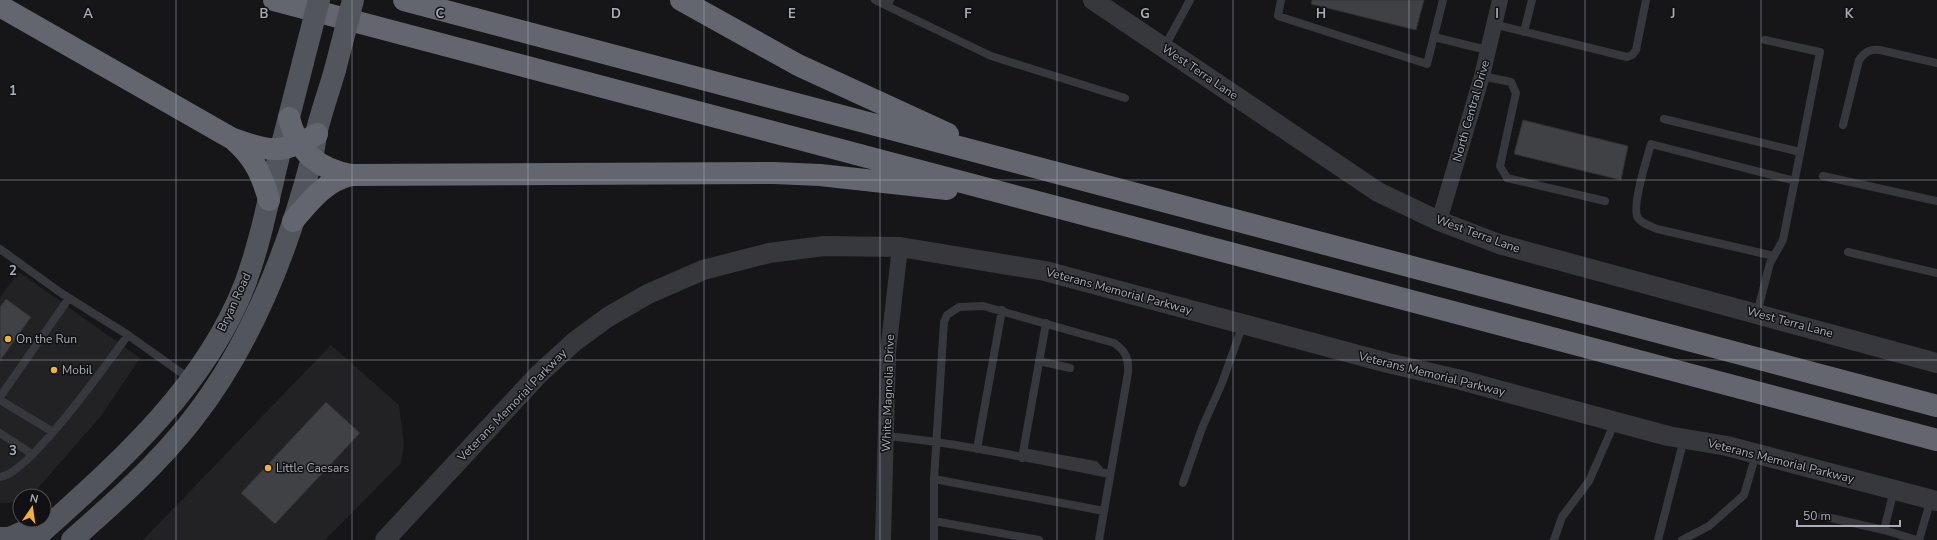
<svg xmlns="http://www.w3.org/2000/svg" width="1937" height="540" font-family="'Nunito Sans',sans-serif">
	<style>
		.built { fill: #222225 }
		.building { fill: #404145; stroke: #303034 }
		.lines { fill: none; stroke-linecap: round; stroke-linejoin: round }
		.service { stroke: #37383d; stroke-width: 8 }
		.minor { stroke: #37383d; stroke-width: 16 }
		.tertiary { stroke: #37383d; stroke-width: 20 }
		.primary { stroke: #53555c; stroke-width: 22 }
		.motorway { stroke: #63666e; stroke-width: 22 }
		.primary-bridge { stroke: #53555c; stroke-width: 22 }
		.grid { fill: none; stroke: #a8adb8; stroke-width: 1; stroke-opacity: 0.55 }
		.poi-dot { fill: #f2b134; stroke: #111113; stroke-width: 1.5 }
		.labels { text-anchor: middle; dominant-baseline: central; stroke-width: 3; stroke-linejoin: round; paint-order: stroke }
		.street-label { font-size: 12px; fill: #a8adb8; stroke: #111113 }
		.poi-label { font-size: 12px; fill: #a8adb8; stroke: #111113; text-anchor: start }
		.grid-label { font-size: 13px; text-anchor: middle; font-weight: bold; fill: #a8adb8; stroke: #111113; stroke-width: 3; stroke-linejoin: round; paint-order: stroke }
	</style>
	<rect width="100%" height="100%" fill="#161618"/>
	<path class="built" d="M19,272L140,358L101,416L31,496H20V502L0,503V297Z
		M331,345L399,405L404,445L401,463L325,540H143Z"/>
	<path class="building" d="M1312,0H1424L1416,30L1311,4Z
		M1523,120L1628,146L1621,180L1514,154Z
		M6,299L31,317L0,361V307Z
		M326,402L360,433L275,524L241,493Z"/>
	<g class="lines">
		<path class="service" d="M875,0L887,6L890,0
			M1281,0L1278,16L1427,64L1443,0
			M887,6L991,56L1125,98
			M1493,24L1627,57L1632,55L1636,50L1646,0
			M1524,32L1532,0
			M1434,37L1487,50
			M1164,48L1190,0
			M1482,76L1511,82L1516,93L1500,166L1507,178L1605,201
			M1664,119L1800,152
			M1843,125L1859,60C1865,52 1869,49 1880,50L1937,63
			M1823,176L1937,201
			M0,249L61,293L128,335L190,379
			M1848,252L1937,273
			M1774,256L1657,229C1651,226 1642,224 1638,218C1631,208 1647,158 1651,144L1795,181
			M1757,313L1770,263L1783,240L1820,52L1765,40
			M1039,361L1070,368
			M0,397L69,298
			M0,400L53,432
			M0,433L32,454
			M886,436C961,443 1036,460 1110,474
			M977,449L1002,310
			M1023,452L1095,465L1101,472
			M1022,458L1046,323
			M0,477C28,475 109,361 128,335
			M934,479L1104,511
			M1183,483L1202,428L1222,383L1243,324
			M1894,490L1884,530L1917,540
			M1822,516L1884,530
			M934,521L1039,540
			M934,540V479L944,322L947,315L959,307L983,306L1114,343C1126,351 1129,359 1128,373L1099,540
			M1554,540L1562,517L1589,481L1615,422
			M1658,540L1684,439
			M1682,540L1709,526L1744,495L1756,454
			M1919,540L1931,499"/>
		<path class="minor" d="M1439,221L1482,76L1500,0
			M883,540L888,352L900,247"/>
		<path class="tertiary" d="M1093,0L1378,192L1439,221L1499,244L1937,363
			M385,540L538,375L574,342L608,317L648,294L703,270L769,253L824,246L900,247L1045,271L1388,363L1461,380L1668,436L1727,446L1937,501"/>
		<path class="primary" d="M0,538H9L46,522
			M33,540C115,466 204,390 245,284C259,246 267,207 276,168C285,133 294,97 303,62
			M72,540C115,502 157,465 192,420C251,345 288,250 312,158C314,150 315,142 316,134C321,113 329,91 335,70"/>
		<path class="motorway" d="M274,0L1937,440
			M404,0L1937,406
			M681,0L798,65L948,134
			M0,6L231,138C268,152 282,155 317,134
			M289,118C297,151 318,169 351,175
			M234,140C254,157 262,175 269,200
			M293,221C310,201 325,181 351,175L774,173L820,175L947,189"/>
		<path class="primary-bridge" d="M303,62L319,0
			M335,70L353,0"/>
	</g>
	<path class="grid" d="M176,0V540M352,0V540M528,0V540M704,0V540M880,0V540M1057,0V540M1233,0V540M1409,0V540M1585,0V540M1761,0V540M0,180H1937M0,360H1937"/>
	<g class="poi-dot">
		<circle cx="8" cy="339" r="4"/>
		<circle cx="54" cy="370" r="4"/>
		<circle cx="268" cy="468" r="4"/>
	</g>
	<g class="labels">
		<g class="street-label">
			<text transform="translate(1200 72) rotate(34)">West Terra Lane</text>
			<text transform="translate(1471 111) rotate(-74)">North Central Drive</text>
			<text transform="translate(1478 234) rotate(20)">West Terra Lane</text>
			<text transform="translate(1119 291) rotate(15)">Veterans Memorial Parkway</text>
			<text transform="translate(234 302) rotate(-65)">Bryan Road</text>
			<text transform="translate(1790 322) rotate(15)">West Terra Lane</text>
			<text transform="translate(1432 374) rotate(14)">Veterans Memorial Parkway</text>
			<text transform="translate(888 393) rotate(-88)">White Magnolia Drive</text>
			<text transform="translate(512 405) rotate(-46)">Veterans Memorial Parkway</text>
			<text transform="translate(1781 461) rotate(14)">Veterans Memorial Parkway</text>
		</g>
		<g class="poi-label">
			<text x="16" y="339">On the Run</text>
			<text x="62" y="370">Mobil</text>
			<text x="276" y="468">Little Caesars</text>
		</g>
	</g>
	<g class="grid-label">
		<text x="88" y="18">A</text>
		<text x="264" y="18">B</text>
		<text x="440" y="18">C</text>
		<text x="616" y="18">D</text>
		<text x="792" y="18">E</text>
		<text x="968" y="18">F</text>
		<text x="1145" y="18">G</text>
		<text x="1321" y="18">H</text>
		<text x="1497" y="18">I</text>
		<text x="1673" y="18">J</text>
		<text x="1849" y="18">K</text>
		<text x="13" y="95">1</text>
		<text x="13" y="275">2</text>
		<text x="13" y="455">3</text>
	</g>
	<g transform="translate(32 508) rotate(13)"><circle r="19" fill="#111113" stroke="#4d4f55"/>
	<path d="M0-3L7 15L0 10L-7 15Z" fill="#f2b134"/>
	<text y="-6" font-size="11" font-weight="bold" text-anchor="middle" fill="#a8adb8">N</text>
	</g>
	<path d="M1797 520v6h103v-6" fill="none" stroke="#a8adb8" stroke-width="2"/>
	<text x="1803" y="520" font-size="12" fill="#a8adb8" stroke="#111113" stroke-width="3" paint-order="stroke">50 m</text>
</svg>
